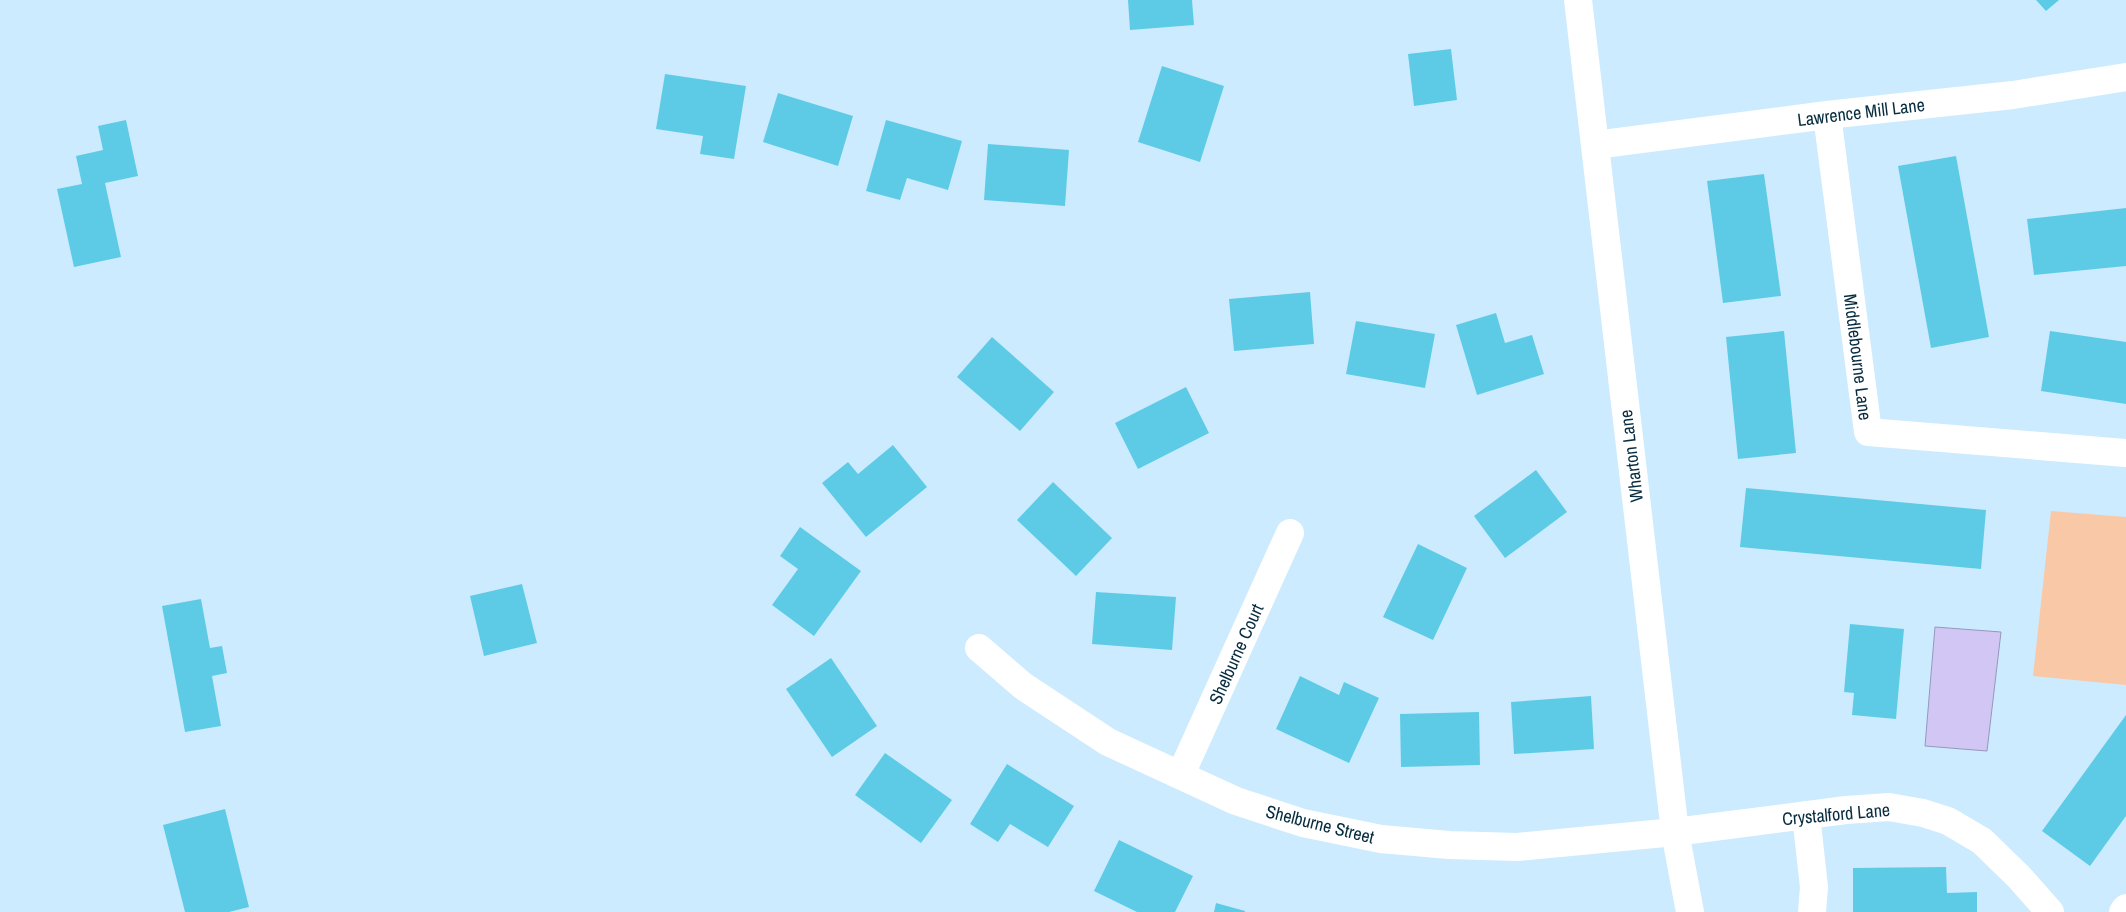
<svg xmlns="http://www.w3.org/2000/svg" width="2126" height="912" font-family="'Archivo Narrow',sans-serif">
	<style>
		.green { fill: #f9c8a7 }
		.water { fill: #d2c7f4; stroke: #9598be }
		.building { fill: #5dcbe6 }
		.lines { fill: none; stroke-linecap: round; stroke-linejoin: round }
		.street { stroke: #fff; stroke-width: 28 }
		.labels { text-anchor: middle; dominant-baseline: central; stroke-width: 4; stroke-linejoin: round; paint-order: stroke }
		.street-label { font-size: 18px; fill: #072c3f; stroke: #fff }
	</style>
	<rect width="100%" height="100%" fill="#ccebff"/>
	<path class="green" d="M2051,511L2126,517V685L2033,676Z"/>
	<path class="water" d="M1935,627L2001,632L1987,751L1925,746Z"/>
	<path class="building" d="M1128,0H1192L1194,25L1130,30Z
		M2036,0H2059L2046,11Z
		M1451,49L1457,100L1414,106L1408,54Z
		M1162,66L1224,86L1200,162L1138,142Z
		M665,74L746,86L734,159L700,154L703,136L656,129Z
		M778,93L853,116L838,166L763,142Z
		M126,120L138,176L105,183L121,257L74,267L57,189L82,184L76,156L103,150L98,126Z
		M886,120L962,141L948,190L907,178L900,200L866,191Z
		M988,144L1069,150L1065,206L984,200Z
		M1956,156L1989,337L1931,348L1898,166Z
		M1764,174L1781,296L1723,303L1707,181Z
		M2126,208V266L2034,275L2027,219Z
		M1310,292L1314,344L1234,351L1229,299Z
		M1496,313L1505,343L1532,335L1544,374L1477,395L1456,325Z
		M1356,321L1435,334L1425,388L1346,374Z
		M1784,331L1796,453L1738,459L1726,337Z
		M2050,331L2126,342V404L2041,391Z
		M992,337L1054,392L1020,431L957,377Z
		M1186,387L1209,433L1138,469L1115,423Z
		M893,445L927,487L866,537L822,483L848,462L858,474Z
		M1536,470L1567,512L1505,558L1474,516Z
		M1053,482L1112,538L1076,576L1017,520Z
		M1746,488L1986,510L1981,569L1740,547Z
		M800,527L861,571L814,636L772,605L798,569L780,556Z
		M1418,544L1467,568L1433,640L1383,617Z
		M522,584L537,643L484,656L470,596Z
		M1096,592L1176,597L1172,650L1092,644Z
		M201,599L210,648L222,646L227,673L212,676L221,726L185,732L162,606Z
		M1850,624L1904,629L1896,719L1852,715L1854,693L1844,692Z
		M831,658L877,726L832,757L786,689Z
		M1300,676L1339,695L1344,682L1379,698L1349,763L1276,729Z
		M1591,696L1594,749L1514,754L1511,702Z
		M1479,712L1480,765L1401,767L1400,714Z
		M2126,715V816L2090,866L2042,831Z
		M885,753L952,800L921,843L855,795Z
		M1007,764L1074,806L1048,847L1010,824L998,842L970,824Z
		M225,809L249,907L229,912H185L163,825Z
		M1119,840L1193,876L1175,912H1137L1094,891Z
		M1946,867L1947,893L1977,892V912H1853V868Z
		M1216,903L1245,911V912H1214Z"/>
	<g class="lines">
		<path class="street" d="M1578,0L1675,832L1690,912
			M1827,115L1868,432L2126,453
			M1595,145L1827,115L2013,95L2126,77
			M979,648L1023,686L1108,742L1236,801L1303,823L1381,839L1449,845L1517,847L1675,832L1846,810L1889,807L1923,813L1948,821L1982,841L2019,877L2050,912
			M1181,774L1290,533
			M1806,815L1814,887L1812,912
			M2123,912L2126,908"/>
	</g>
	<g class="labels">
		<g class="street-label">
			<text transform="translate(1861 112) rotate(-7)">Lawrence Mill Lane</text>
			<text transform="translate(1858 357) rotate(83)">Middlebourne Lane</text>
			<text transform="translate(1631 456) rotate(-97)">Wharton Lane</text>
			<text transform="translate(1236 654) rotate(-66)">Shelburne Court</text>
			<text transform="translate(1836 814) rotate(-5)">Crystalford Lane</text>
			<text transform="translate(1320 824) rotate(14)">Shelburne Street</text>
		</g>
	</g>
</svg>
